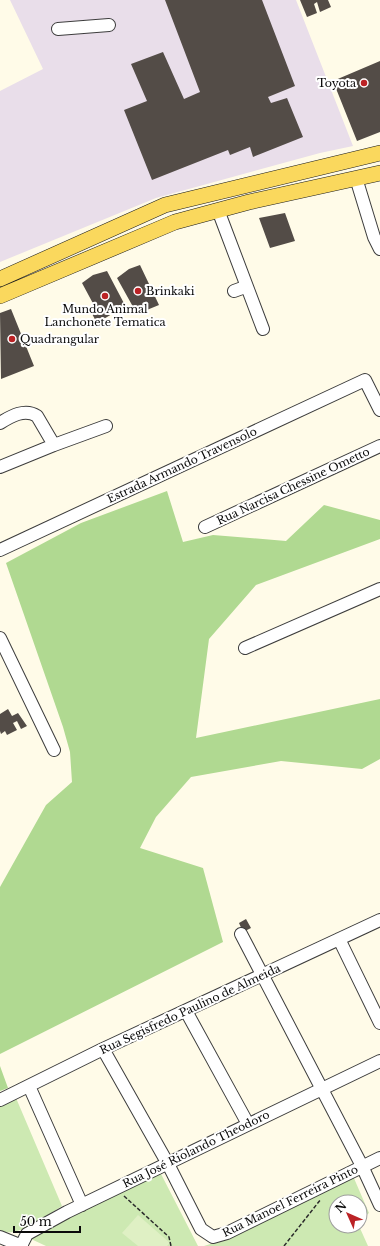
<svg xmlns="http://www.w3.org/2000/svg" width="380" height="1246" font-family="'Libre Baskerville',serif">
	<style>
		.industrial { fill: #e9deea }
		.green { fill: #cde9b2 }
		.forest { fill: #b0d991 }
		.pitch { fill: #dff0c4 }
		.building { fill: #534c47 }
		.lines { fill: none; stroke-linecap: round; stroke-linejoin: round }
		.minor-casing { stroke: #3d3d3d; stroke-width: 14 }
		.major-casing { stroke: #1b1b1b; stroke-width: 16 }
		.path { stroke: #2c2c2c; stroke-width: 1.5; stroke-dasharray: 4 2; stroke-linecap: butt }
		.minor { stroke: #fff; stroke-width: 12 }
		.major { stroke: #fad85d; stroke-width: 15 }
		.poi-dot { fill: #bb2225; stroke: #fff; stroke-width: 1.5 }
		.labels { text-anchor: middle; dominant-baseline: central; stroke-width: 4; stroke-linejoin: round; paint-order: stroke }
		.poi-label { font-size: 11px; fill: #0a0a0a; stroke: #fff; text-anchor: start }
		.street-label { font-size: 11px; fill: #0a0a0a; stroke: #fff }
	</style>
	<rect width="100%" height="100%" fill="#fffbe8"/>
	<path class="industrial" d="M10,0H296L353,146L320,153L156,198L0,262V91L43,69Z"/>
	<path class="green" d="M16,1098L62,1206C46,1216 18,1238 0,1231V1106Z
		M161,1174L198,1246H46L31,1239L32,1235Z
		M353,1176L369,1213L360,1220V1202H336V1226H359L368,1246H204L235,1236Z"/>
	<path class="forest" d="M167,491L183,542L213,535L286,541L324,505L380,520V539L256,585L209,639L196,738L380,699V759L362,769L281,761L191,777L156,817L140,848L203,868L223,942L0,1054V887L46,805L72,782L70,752L63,727L6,563L81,523Z
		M0,1066L8,1088L0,1091Z"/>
	<path class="pitch" d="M138,1215L170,1243L167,1246H138L122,1233Z"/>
	<path class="building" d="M165,0H262L295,86L268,97L271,103L287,98L303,137L253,157L250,147L230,155L228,150L152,180L124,110L147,101L131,64L163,52L184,99L200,92Z
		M300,0H328L331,7L320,12L317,2L314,4L317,13L307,17Z
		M380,61V132L357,141L333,81Z
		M285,213L295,241L270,248L259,218Z
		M140,265L159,305L137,314L117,278L129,269Z
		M107,271L127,309L112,314L97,323L91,312L96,309L82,283L93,275Z
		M11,309L34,366L1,379L0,313Z
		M8,709L12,716L18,713L27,726L21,729L17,721L13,723L17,730L7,735L5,731L1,734L0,731V714Z
		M246,919L251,928L243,932L239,923Z"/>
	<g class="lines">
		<g class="minor-casing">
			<path id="minor" d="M58,29L109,25
				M356,178L374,237L380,249
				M218,210L263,329
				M234,291L245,287
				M0,423C11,416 25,408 37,416L54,445
				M0,467L54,445L106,426
				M205,527L380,446
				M0,550L365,380L380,410
				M0,638L54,750
				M245,648L380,589
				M241,934L362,1166L380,1205
				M339,939L380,1023
				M186,1011L248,1124
				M103,1049L168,1164L201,1229L213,1237L227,1233L380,1158
				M29,1086L82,1205
				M0,1100L103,1049L380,920
				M0,1237L22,1246
				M21,1246L27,1234L67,1212L380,1061"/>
		</g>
		<g class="major-casing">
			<path id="major" d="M0,279L165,205L380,153
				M0,296L175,222L249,202L380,173"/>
		</g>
		<path class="path" d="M124,1196L169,1237L171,1246
			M284,1246L321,1199"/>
		<use href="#minor" class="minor"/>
		<use href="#major" class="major"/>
	</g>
	<g class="poi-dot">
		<circle cx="364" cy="83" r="4"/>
		<circle cx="138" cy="291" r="4"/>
		<circle cx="105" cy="296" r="4"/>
		<circle cx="12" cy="339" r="4"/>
	</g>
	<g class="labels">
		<g class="poi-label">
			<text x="356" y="83" text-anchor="end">Toyota</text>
			<text x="146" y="291">Brinkaki</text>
			<text x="105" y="309" text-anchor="middle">Mundo Animal<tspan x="105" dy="13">Lanchonete Tematica</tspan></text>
			<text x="20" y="339">Quadrangular</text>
		</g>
		<g class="street-label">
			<text transform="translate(182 465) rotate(-25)">Estrada Armando Travensolo</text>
			<text transform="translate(293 486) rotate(-25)">Rua Narcisa Chessine Ometto</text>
			<text transform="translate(190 1009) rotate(-25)">Rua Segisfredo Paulino de Almeida</text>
			<text transform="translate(196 1149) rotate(-26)">Rua José Riolando Theodoro</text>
			<text transform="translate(290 1201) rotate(-26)">Rua Manoel Ferreira Pinto</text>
		</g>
	</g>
	<g transform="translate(348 1214) rotate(315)"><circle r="19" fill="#ffffff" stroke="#9d9d9d"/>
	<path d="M0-3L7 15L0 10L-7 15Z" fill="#bb2225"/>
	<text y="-6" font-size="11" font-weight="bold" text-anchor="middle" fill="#0a0a0a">N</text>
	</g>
	<path d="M14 1226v6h66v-6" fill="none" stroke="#0a0a0a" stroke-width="2"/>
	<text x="20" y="1226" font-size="12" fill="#0a0a0a" stroke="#ffffff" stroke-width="3" paint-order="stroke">50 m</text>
</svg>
